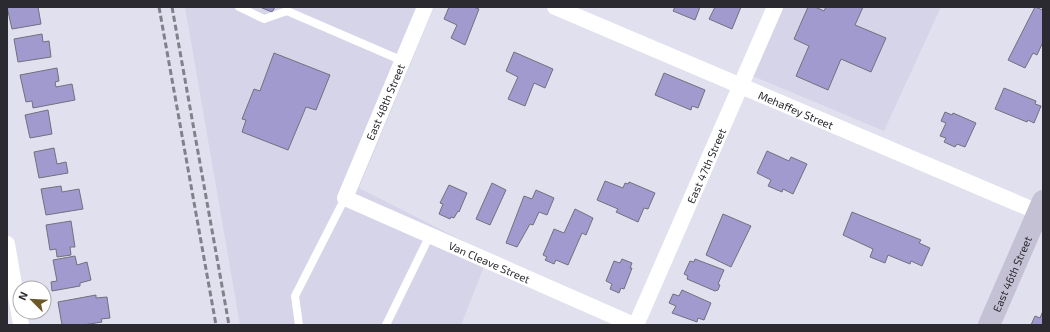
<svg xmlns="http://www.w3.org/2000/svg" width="1050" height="332" font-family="'Exo 2',sans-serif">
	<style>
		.built { fill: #d6d4e9 }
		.building { fill: #a19acf; stroke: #71707d }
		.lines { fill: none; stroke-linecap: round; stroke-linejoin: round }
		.lane { stroke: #fff; stroke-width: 8 }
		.street { stroke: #fff; stroke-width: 16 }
		.secondary { stroke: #c4c1d4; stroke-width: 22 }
		.rail { stroke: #82818b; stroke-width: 3; stroke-dasharray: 6 3; stroke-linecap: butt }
		.labels { text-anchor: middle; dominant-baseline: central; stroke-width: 4; stroke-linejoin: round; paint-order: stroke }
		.street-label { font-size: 11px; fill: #2b2a30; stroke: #fff }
	</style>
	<rect width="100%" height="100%" fill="#e1e0ef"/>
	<path class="built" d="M185,7H434L359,188L489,254L461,325H240Z
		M780,7H941L884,131L750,75Z"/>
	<path class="building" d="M7,7H38L41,24L12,29Z
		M260,7H275L272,12Z
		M449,7H473L479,9L465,45L451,38L457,25L444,19Z
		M675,7H700L695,20L673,11Z
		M715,7H741L732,29L709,19Z
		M808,7H815L824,11L826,7H863L855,25L886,38L871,72L841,59L828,90L796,76L809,46L794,39Z
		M1035,7L1043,10V42L1037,55L1033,53L1025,68L1008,60Z
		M42,34L43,42L49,41L51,57L18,62L14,39Z
		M514,52L553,69L545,88L534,83L525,106L508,99L518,77L506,71Z
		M274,53L330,75L316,110L306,107L288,150L242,132L246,120L242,119L254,89L260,91Z
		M57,68L59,81L55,82L56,87L72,84L75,100L33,108L32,101L26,102L20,75Z
		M664,73L705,90L698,108L692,106L691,110L655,95Z
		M1004,88L1036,101L1035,104L1041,106L1034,123L1028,120L1027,122L995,109Z
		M48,110L52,134L30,138L25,115Z
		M945,112L952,115L953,113L976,123L965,147L957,144L955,147L944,142L946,138L940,136L946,123L941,121Z
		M54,148L57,164L66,162L68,173L39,178L34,152Z
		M767,151L789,161L791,157L807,164L793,194L783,189L782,192L768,186L771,180L757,173Z
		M605,181L623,188L625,183L628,184L629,182L655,193L648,209L644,208L638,222L616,212L618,209L597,200Z
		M492,183L506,190L490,225L476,219Z
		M449,185L467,193L459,212L458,211L454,218L451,217L450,219L439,214L443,204L440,203Z
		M61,186L62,192L79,189L83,209L46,215L41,189Z
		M536,190L554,198L547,215L539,212L533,225L530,224L517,247L506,243L524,196L532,199Z
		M575,209L593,218L586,235L582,233L568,265L556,260L554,264L545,260L547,257L543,255L554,229L564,233Z
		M852,212L921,240L919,243L930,248L922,266L911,261L910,264L888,255L885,263L870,257L873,249L843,235Z
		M723,214L751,226L731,267L706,255Z
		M71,221L75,247H70L71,255L57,257L56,249L50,250L46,225Z
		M75,256L77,265L87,262L91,280L80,283V286L52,291L51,282L57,281L53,260Z
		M622,259L632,263L630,268H632L624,289L621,288L619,293L610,289L612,284L606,281L614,261L620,263Z
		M695,259L724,270L718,284L720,285L718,290L715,291L687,279L688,276L684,274L690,261L694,262Z
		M682,290L711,303L704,320L698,318L697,322L672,313L676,306L669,303L673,294L679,296Z
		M96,295V298L107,297L110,318L101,319L102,322L83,325H62L58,302Z
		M1043,311V325H1031L1035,316L1040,318Z"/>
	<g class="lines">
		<path class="lane" d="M239,7L264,19L287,11L403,61
			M299,325L295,296L345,198
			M386,325L430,235"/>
		<g class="street">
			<path id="s1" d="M425,7L345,198L634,325"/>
			<path id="s2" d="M555,7L1038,212"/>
			<path d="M7,244L21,325"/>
			<path id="s3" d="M636,325L775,7"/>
		</g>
		<path class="secondary" id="s4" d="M989,325L1043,201"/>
		<path class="rail" d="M159,7L216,325
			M172,7L229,325"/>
	</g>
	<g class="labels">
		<g class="street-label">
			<text transform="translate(385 102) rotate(-67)">East 48th Street</text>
			<text stroke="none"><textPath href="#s2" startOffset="262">Mehaffey Street</textPath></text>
			<text stroke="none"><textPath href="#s3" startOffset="174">East 47th Street</textPath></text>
			<text stroke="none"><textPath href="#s1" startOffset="365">Van Cleave Street</textPath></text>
			<text stroke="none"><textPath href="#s4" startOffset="56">East 46th Street</textPath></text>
		</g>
	</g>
	<rect width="1050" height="332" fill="none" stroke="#2b2a30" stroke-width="16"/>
	<g transform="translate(32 300) rotate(294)"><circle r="19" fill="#ffffff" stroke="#aaaaac"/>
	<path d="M0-3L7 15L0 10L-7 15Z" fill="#6d5827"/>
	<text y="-6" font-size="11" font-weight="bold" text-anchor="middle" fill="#2b2a30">N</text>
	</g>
</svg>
